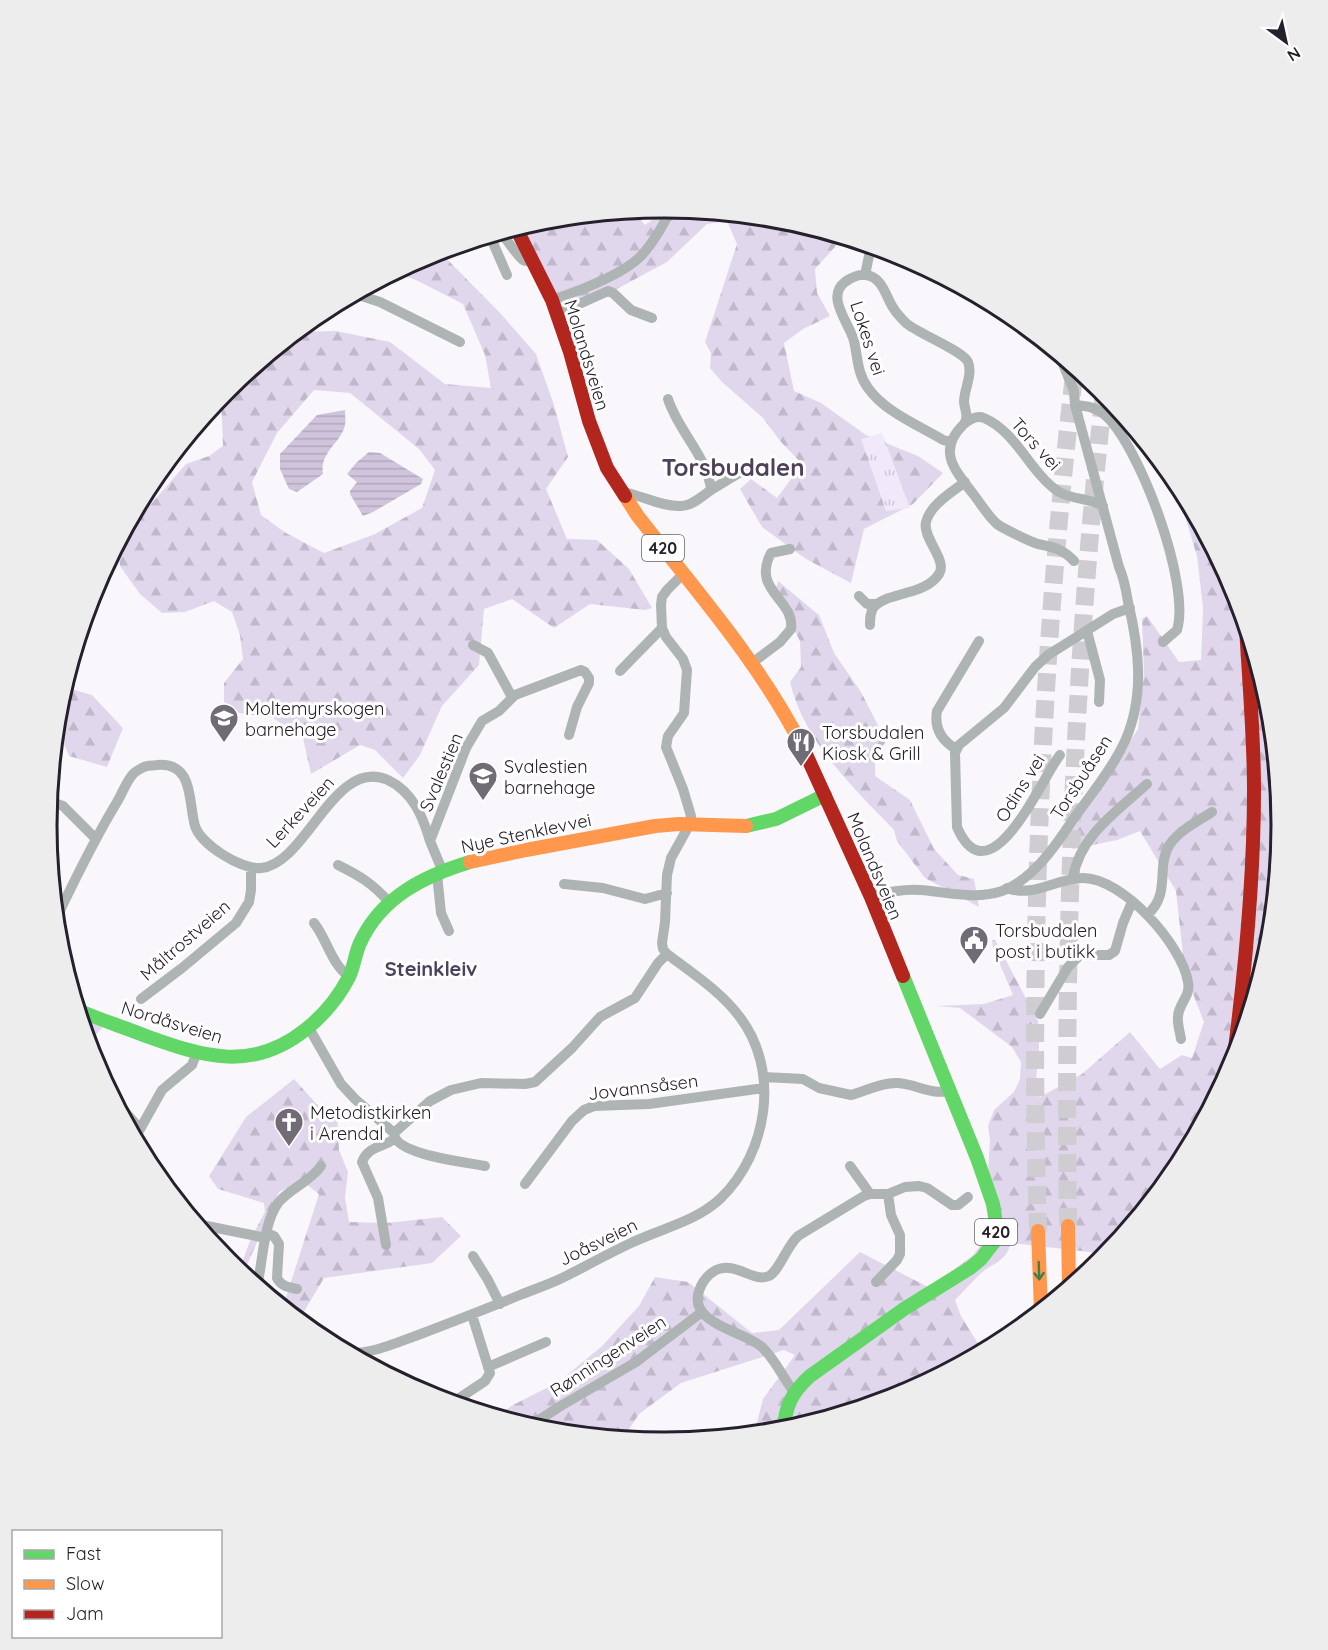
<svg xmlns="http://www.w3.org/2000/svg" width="1328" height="1650" font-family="Quicksand,sans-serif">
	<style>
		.forest { fill: url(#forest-firs); fill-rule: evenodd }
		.park { fill: url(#park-tufts) }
		.water { fill: url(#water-rules) }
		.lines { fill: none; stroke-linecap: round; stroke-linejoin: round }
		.highway-tunnel { stroke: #cfccd2; stroke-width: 18; stroke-dasharray: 18 9; stroke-linecap: butt }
		.street { stroke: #aeb4b3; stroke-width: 10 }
		.fast { stroke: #63d668; stroke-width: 14 }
		.slow { stroke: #ff974d; stroke-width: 14 }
		.jam { stroke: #b3261e; stroke-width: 14 }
		.oneway { stroke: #447b4a }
		.labels { text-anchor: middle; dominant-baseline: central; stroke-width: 6; stroke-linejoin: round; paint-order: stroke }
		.shield { fill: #fff; stroke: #67636b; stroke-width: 1.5 }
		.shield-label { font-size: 16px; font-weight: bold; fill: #26202c }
		.street-label { font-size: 18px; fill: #26202c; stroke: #fff }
		.poi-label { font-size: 18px; fill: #26202c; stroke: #fff; text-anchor: start }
		.neighbourhood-label { font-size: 20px; font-weight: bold; fill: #4f415b; stroke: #fff }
		.district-label { font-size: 24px; font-weight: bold; fill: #4f415b; stroke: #fff }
		.rim { fill: none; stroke: #26202c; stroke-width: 3 }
	</style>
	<defs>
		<pattern id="forest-firs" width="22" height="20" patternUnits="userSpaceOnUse" patternTransform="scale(1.5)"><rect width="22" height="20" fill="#e1d7ec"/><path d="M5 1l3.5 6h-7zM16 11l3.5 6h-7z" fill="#c1b8cb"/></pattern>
		<pattern id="park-tufts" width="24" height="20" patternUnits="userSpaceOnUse" patternTransform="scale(1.5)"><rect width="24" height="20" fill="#f1e9f9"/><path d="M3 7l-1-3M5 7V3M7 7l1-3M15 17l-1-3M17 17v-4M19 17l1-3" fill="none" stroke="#cec8d6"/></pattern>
		<pattern id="water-rules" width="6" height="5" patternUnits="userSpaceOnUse" patternTransform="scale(1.5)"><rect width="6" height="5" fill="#d0c4dd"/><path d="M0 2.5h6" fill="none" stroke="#b2a8be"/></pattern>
	</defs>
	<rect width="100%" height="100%" fill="#f9f7fb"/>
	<path class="forest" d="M669,208L785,219L844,237L815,269L817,293L830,316L803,329L784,343L794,391L821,403L866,435L918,456L943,473L913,504L864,529L851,583L806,559L762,527L740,489L751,479L777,498L802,464L781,442L763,418L722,382L710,368L711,353L705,342L737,244L727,221L707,224L667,262L572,313L540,282L509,230L544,219L634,211L645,225Z
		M439,251L501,314L536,354L554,405L568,457L546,489L567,539L597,540L629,569L652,608L645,610L590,604L554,628L512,599L484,609L479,665L442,706L420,755L403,778L375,750L360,745L311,774L303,738L273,718L239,713L224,702V683L243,659L240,635L232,612L214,601L185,612L162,613L140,594L120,566L118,543L130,520L151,504L186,464L209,456L223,446L221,396L228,388L296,332L336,331L390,342L445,384L491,388L485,355L463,304L418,281L396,272L428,254ZM314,390L350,393L419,449L435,470L422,508L375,534L324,553L286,533L261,515L252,482L277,433Z
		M1173,477L1235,589L1270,705L1280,807L1279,847L1270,946L1234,1062L1177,1168L1107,1254L1011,1243C1005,1264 992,1262 978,1276C970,1284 963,1292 955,1300L961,1316L982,1350L900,1396L784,1431L754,1434L763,1399L795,1355L784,1350L681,1383L639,1414L623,1438L543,1431L496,1416L513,1405L560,1381L602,1346L639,1306L655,1277L688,1282L752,1333L779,1330L860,1252L930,1288L973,1255L999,1221L988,1174L990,1140L988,1126L994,1110L1014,1092L1020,1079L1021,1062L1012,1047L960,1008L937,1006L984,1004L1013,995L993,948L992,940H995L1038,1021L1039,1047L1035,1092L1040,1097L1082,1074L1130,1032L1160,1069L1182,1055L1192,1058L1204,1022L1185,973L1176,891L1140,831L1117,840L1073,849L1059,837L1108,775L1138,729L1144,675L1142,619L1147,616L1179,662L1201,660L1203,608L1197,556Z
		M778,581L819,615L834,653L861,692L886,741L875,759V776L910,800L934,849L958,875L974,879L979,907L925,878L897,841L894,830C853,787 804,742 790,682L801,667L800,641L775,593Z
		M64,687L92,695L123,728L107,767L69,756L56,725L58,704Z
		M79,1014L99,1018L102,1028L88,1044Z
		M294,1079L321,1109L337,1112L339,1150L348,1172L345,1198L349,1222L387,1223L442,1217L461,1236L432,1263L324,1278L299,1320L283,1307L319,1194L302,1181L279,1192L243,1274L239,1271L251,1238L265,1212L264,1203L218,1189L209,1176L246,1117Z"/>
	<path class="park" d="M882,433L910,508L886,511L861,439Z"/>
	<path class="water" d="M345,410C345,414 346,421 345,425C342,442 319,452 323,474L297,492L289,489L280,469V454L317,415Z
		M369,452L380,453L423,479L421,484L373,512L363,516L350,494V491L357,482L347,474L357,462Z"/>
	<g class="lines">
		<path class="highway-tunnel" d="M1068,1226C1064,947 1073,670 1104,393
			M1038,1231C1029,942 1041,654 1075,367"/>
		<path class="street" d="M500,232C506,238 519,258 523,260C527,262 529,261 533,259
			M490,236L507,275
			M865,275L871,246
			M355,294L380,302L460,342
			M552,300C579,291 621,276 641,256C654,242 663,225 672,208
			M557,314L608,291L613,293L631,310L652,318
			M1075,405C1086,406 1096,407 1105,415C1140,446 1191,585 1177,630L1163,642
			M950,442L943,440C918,425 885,412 868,388C857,373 858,358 854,341C850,324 825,297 845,282C850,278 859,274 866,275C883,277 886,298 894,309C897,314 902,319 906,323C919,334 963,351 968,362C973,375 964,389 964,402C965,411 969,416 964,424
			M711,490L744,470L755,466
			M622,494L628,493C644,497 664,507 681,506C692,506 702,496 711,490C708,457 678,431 668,399
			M1074,561C1063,549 1053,547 1038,544C1031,542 1002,528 997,524C988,516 981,504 974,495C955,470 936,451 964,424C970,419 977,415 984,418C1017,432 1030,473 1059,492C1073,500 1090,498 1103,506
			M859,596L867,604H877
			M870,625C870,619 870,612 874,607C886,592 925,596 939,574C948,560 922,538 926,522C930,505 952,492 965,482
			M1087,631L1100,680L1099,702
			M473,645L488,653L512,697
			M752,663L780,642L791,629C795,599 751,591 771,553L790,549
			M620,671L662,628
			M956,749C941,740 934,728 937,711L979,641
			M1060,755C1042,777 990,903 957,827L955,753L959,745L1004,708L1035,667L1048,655L1113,614L1130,608
			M49,801L63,806L95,838
			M338,865C360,876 372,883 389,902
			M443,872L430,841L466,748L482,721L499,711L515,695L581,670L585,672L589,678V683L577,707L569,735
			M437,874L441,913L449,931
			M1073,878C1079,837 1117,811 1147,784
			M564,884L603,888L645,899L667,893
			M1007,888C1033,898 1057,878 1083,878C1123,878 1182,945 1188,982C1191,996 1179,1003 1178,1016C1177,1024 1180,1032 1181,1039
			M871,897C885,892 905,889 920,890C947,892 975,900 1002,891C1032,880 1055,847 1072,821C1090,796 1112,769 1125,741C1145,696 1139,648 1128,602C1126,589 1124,578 1119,567L1075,405L1074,391L1059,354
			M1147,915C1172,893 1155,867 1170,844C1180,830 1198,821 1212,812
			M56,919C75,879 94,840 117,802C122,794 126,782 133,774C135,772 141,768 144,767C148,765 153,766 157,765C195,762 188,803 195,826C201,845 242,870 261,868C307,864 334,756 388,780C413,792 423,817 430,841
			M314,923C327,939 332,966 350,977
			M141,999L182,968L236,923L249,902L251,890V868
			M1040,1014L1068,967L1080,955H1109L1115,951L1123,923L1132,902
			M309,1028L341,1084L355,1099L394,1133L430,1101L451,1090L481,1083L525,1084L535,1082L572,1048L600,1017L635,998L658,963L667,954L663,949L662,943L665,922L667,875L671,858L686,831L691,816L683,789L666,747L668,736L684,713L687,670L683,659L666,637L662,628L661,605L662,597L667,590L683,574
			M764,1077L803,1079L819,1088L851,1095C865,1091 883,1082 898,1083C916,1084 930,1095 949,1091
			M113,1098L140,1129
			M394,1134C396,1155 466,1162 485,1166
			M135,1138L162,1090L192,1065L197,1052
			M850,1166L870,1194
			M525,1184L572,1121L584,1110L594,1106L649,1104L764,1088
			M197,1224L266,1238
			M267,1233L274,1236L279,1244L277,1278C281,1286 288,1287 297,1289
			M386,1245L378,1198L362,1162C368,1146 382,1148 394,1139
			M473,1256L488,1280L500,1304
			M876,1282L897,1260L900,1254V1235L891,1215L888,1194
			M257,1286C263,1262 263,1224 278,1203C290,1188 310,1182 321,1166
			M348,1353C372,1354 396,1343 418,1335C452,1322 486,1309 520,1295C534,1289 548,1285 562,1278C585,1267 607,1254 631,1243C660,1229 695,1222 720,1199C768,1153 781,1070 739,1016C720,991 692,973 667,954
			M488,1367L546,1342
			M794,1392C783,1378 775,1359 762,1347C744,1331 688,1324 699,1291C702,1282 707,1275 716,1270C736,1261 753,1283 769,1276C779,1271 787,1246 798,1236L864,1196L870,1194H888L905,1187L919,1186L927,1188L952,1205H958L968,1197
			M452,1403L485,1381L490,1373L472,1315
			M530,1426L559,1407L636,1362L702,1312"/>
		<path class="fast" d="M746,826L776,819L825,795
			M78,1010C100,1020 124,1027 146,1036C204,1057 252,1072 305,1030C323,1016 338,998 349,977C354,967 355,954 360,943C381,897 424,876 470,862
			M783,1431C786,1406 791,1393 810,1376L904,1309L970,1268L981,1259L995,1241L997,1230L993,1204L977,1158L903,976"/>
		<path class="slow" d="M625,496L637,515C696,591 761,664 804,750
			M470,862L526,850L655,826L679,824L746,826
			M1068,1226L1069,1287
			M1038,1231L1041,1311"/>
		<path class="jam" d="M516,228L552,300L570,352L589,421L607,468L625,496
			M804,750L871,897L903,976
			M1233,1064C1245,973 1254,882 1254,790C1254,736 1249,681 1246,626"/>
	</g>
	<defs><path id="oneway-shaft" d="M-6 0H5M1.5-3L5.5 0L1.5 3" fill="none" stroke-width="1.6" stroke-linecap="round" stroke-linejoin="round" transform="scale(1.5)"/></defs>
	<use class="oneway" href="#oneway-shaft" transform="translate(1039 1271) rotate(88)"/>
	<defs>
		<g id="school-pin" transform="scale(1.5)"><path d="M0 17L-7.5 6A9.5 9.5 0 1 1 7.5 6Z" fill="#706b74" stroke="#fff"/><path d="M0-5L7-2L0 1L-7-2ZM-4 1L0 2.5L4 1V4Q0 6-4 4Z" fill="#fff"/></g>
		<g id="restaurant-pin" transform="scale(1.5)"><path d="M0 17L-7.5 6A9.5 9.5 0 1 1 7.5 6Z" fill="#706b74" stroke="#fff"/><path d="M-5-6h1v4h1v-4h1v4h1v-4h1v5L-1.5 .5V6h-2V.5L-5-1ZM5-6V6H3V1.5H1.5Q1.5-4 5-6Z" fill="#fff"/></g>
		<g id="civic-pin" transform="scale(1.5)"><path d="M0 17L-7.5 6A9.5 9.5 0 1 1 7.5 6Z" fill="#706b74" stroke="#fff"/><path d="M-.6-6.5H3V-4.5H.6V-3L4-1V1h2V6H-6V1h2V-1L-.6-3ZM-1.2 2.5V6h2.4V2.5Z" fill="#fff"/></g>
		<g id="church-pin" transform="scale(1.5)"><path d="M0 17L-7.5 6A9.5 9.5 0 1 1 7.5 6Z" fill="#706b74" stroke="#fff"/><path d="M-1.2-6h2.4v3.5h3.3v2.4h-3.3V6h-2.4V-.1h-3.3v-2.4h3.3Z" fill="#fff"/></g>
	</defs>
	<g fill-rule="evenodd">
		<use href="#school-pin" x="224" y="718"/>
		<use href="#restaurant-pin" x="801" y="742"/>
		<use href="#school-pin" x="483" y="776"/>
		<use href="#civic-pin" x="974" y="940"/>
		<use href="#church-pin" x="289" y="1122"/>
	</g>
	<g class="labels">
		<g class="shield">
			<rect x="642" y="535" width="42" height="26" rx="4.5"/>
			<rect x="975" y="1219" width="42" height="26" rx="4.5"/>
		</g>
		<g class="shield-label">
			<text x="663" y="548">420</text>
			<text x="996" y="1232">420</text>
		</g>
		<g class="street-label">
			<text transform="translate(868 338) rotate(72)">Lokes vei</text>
			<text transform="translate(587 355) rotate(73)">Molandsveien</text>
			<text transform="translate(1036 444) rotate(48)">Tors vei</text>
			<text transform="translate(441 772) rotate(-67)">Svalestien</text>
			<text transform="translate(1081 777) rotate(-57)">Torsbuåsen</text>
			<text transform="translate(1020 788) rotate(-58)">Odins vei</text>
			<text transform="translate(300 812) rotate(-47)">Lerkeveien</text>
			<text transform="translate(526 833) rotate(-12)">Nye Stenklevvei</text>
			<text transform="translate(875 866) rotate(67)">Molandsveien</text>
			<text transform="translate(185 940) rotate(-41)">Måltrostveien</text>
			<text transform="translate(172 1022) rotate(17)">Nordåsveien</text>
			<text transform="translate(643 1087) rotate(-7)">Jovannsåsen</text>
			<text transform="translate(598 1242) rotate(-26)">Joåsveien</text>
			<text transform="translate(608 1356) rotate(-33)">Rønningenveien</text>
		</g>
		<g class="poi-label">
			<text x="245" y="708">Moltemyrskogen<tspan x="245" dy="21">barnehage</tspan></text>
			<text x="822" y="732">Torsbudalen<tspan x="822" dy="21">Kiosk &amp; Grill</tspan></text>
			<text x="504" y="766">Svalestien<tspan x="504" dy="21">barnehage</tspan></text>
			<text x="995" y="930">Torsbudalen<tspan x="995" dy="21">post i butikk</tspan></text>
			<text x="310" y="1112">Metodistkirken<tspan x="310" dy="21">i Arendal</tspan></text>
		</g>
		<g class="neighbourhood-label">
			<text x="431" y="968">Steinkleiv</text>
		</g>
		<g class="district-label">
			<text x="733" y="467">Torsbudalen</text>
		</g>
	</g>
	<path d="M0 0H1328V1650H0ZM57 825a607 607 0 1 1 1214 0a607 607 0 1 1-1214 0Z" fill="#eeedee" fill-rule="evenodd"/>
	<path class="rim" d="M57 825a607 607 0 1 1 1214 0a607 607 0 1 1-1214 0Z"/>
	<rect x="12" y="1530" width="210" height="108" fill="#ffffff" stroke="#a8a6ab" stroke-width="1.5"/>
	<rect x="24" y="1550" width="30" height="9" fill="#63d668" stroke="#a8a6ab" stroke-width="1.5"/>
	<text x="66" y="1560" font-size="18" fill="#26202c">Fast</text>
	<rect x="24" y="1580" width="30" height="9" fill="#ff974d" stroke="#a8a6ab" stroke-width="1.5"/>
	<text x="66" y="1590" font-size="18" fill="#26202c">Slow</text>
	<rect x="24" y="1610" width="30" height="9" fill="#b3261e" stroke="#a8a6ab" stroke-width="1.5"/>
	<text x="66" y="1620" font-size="18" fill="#26202c">Jam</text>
	<g transform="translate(1286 42) rotate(147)" stroke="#ffffff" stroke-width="4.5" paint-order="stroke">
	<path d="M0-4.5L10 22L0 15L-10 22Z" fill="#26202c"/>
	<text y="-9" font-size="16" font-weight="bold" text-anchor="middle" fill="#26202c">N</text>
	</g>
</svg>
